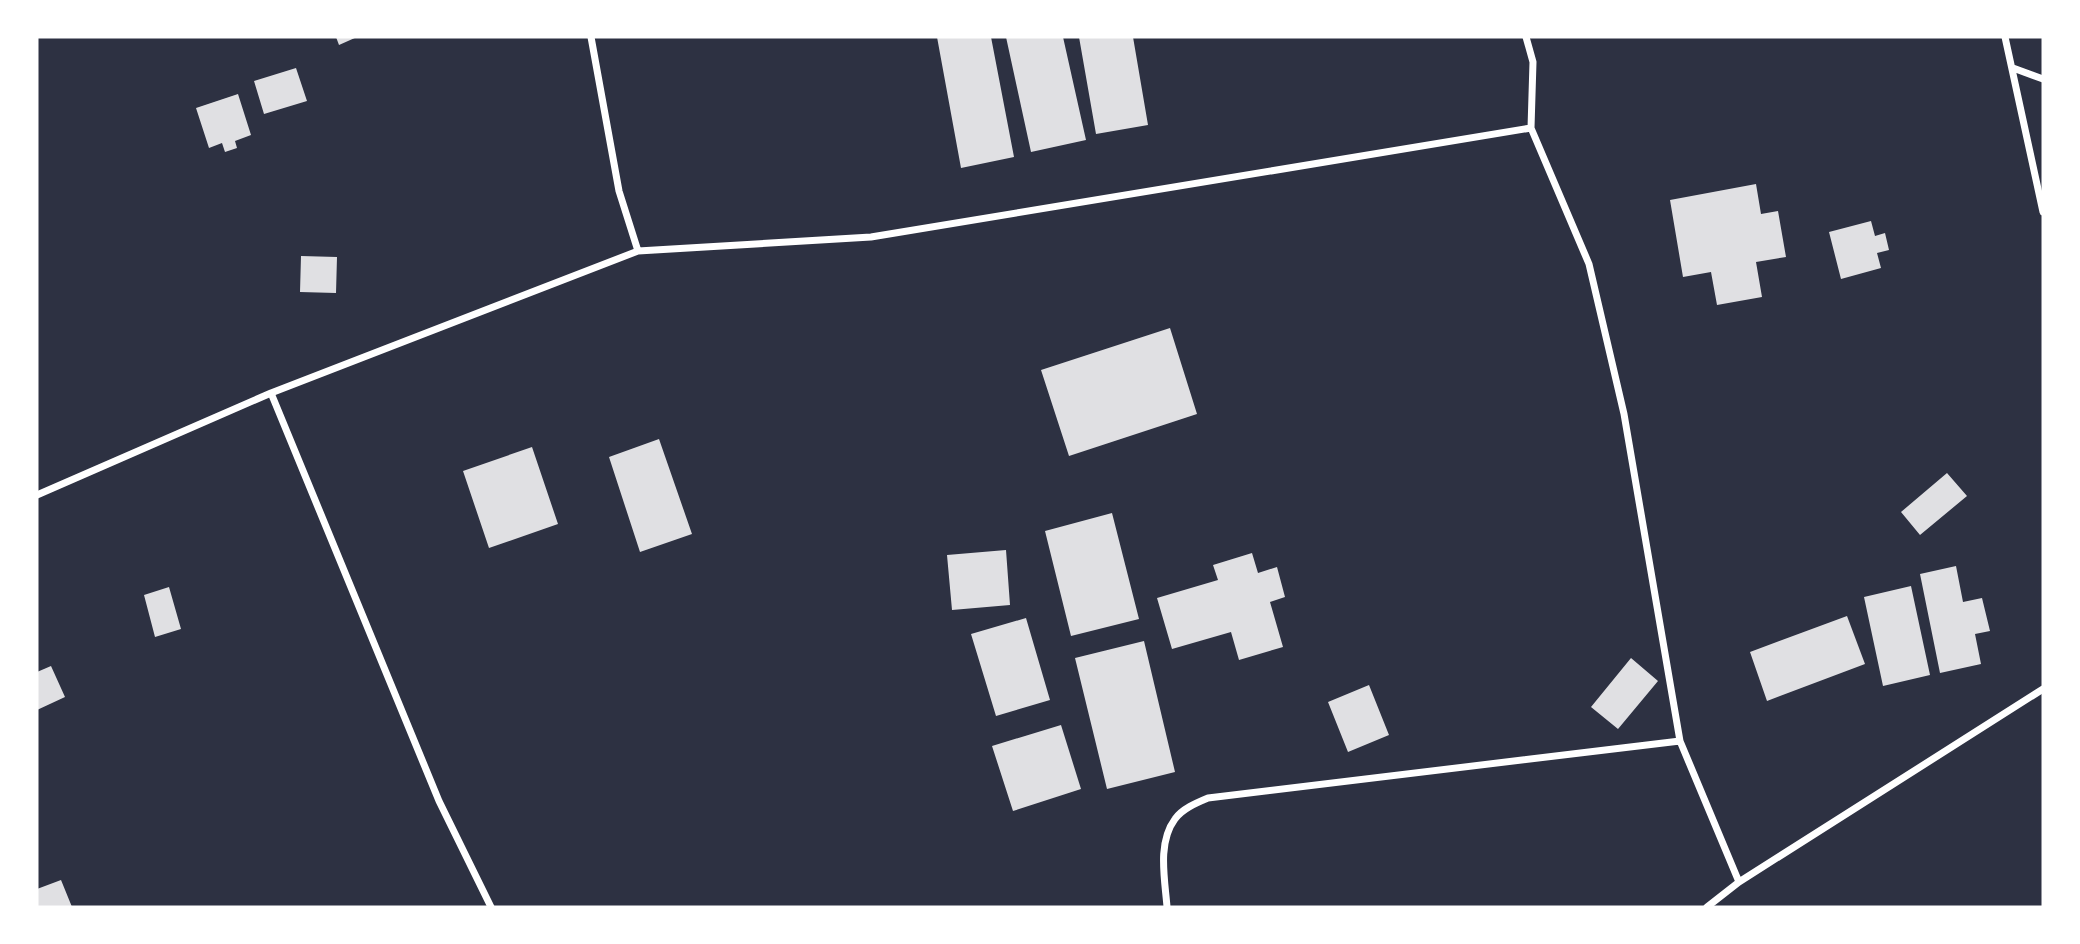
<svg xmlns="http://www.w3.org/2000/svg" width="2080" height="944" font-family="'IBM Plex Serif',serif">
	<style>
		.building { fill: #e0e0e3 }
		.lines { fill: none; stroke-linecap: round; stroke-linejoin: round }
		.minor { stroke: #fff; stroke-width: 7 }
	</style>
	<rect width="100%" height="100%" fill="#2d3142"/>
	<path class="building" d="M336,37H357L339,45Z
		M937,37H991L1014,157L961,168Z
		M1006,37H1063L1086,140L1031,152Z
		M1079,37H1133L1148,125L1096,134Z
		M296,68L307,101L264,114L254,81Z
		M238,94L251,135L235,141L237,148L225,152L222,143L209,148L196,108Z
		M1756,184L1761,214L1778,211L1786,257L1756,262L1762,297L1717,305L1711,272L1683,277L1670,200Z
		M1871,221L1875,236L1885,233L1889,250L1877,253L1881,268L1841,279L1829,232Z
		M301,256L337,257L336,293L300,292Z
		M1170,328L1197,414L1069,456L1041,370Z
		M659,439L692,534L640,552L609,457Z
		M532,447L558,524L489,548L463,471Z
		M1947,473L1967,496L1920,535L1901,512Z
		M1112,513L1139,619L1071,636L1045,531Z
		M1006,550L1010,605L952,610L947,555Z
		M1252,553L1258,573L1277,567L1285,597L1270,602L1283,647L1239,660L1231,632L1172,649L1157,598L1218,580L1213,565Z
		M1956,566L1963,602L1982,598L1990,631L1975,634L1981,664L1940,673L1920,574Z
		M1911,586L1930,675L1883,686L1864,597Z
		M169,587L181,629L155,637L144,595Z
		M1847,616L1865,664L1767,701L1750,652Z
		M1026,618L1050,700L996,716L971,634Z
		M1144,641L1175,772L1107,789L1075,658Z
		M1631,658L1658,681L1618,729L1591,707Z
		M51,666L65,697L37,710V672Z
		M1369,685L1389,735L1348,752L1328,702Z
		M1061,725L1081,789L1013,811L992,746Z
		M61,880L72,907H37V889Z"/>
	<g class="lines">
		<path class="minor" d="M591,37L619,191L638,251
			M1526,37L1533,62L1531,128L1589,264L1624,414L1680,741L1739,882
			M2005,37L2043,212
			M2013,68L2043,79
			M271,393L439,801L491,907
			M37,495L271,393L638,251L871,237L1531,128
			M1167,907C1165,880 1157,843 1175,819C1182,809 1196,803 1208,798L1680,741
			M1707,907L1739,882L2043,689"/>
	</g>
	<rect width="2080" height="944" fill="none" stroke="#ffffff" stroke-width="77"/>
</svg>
